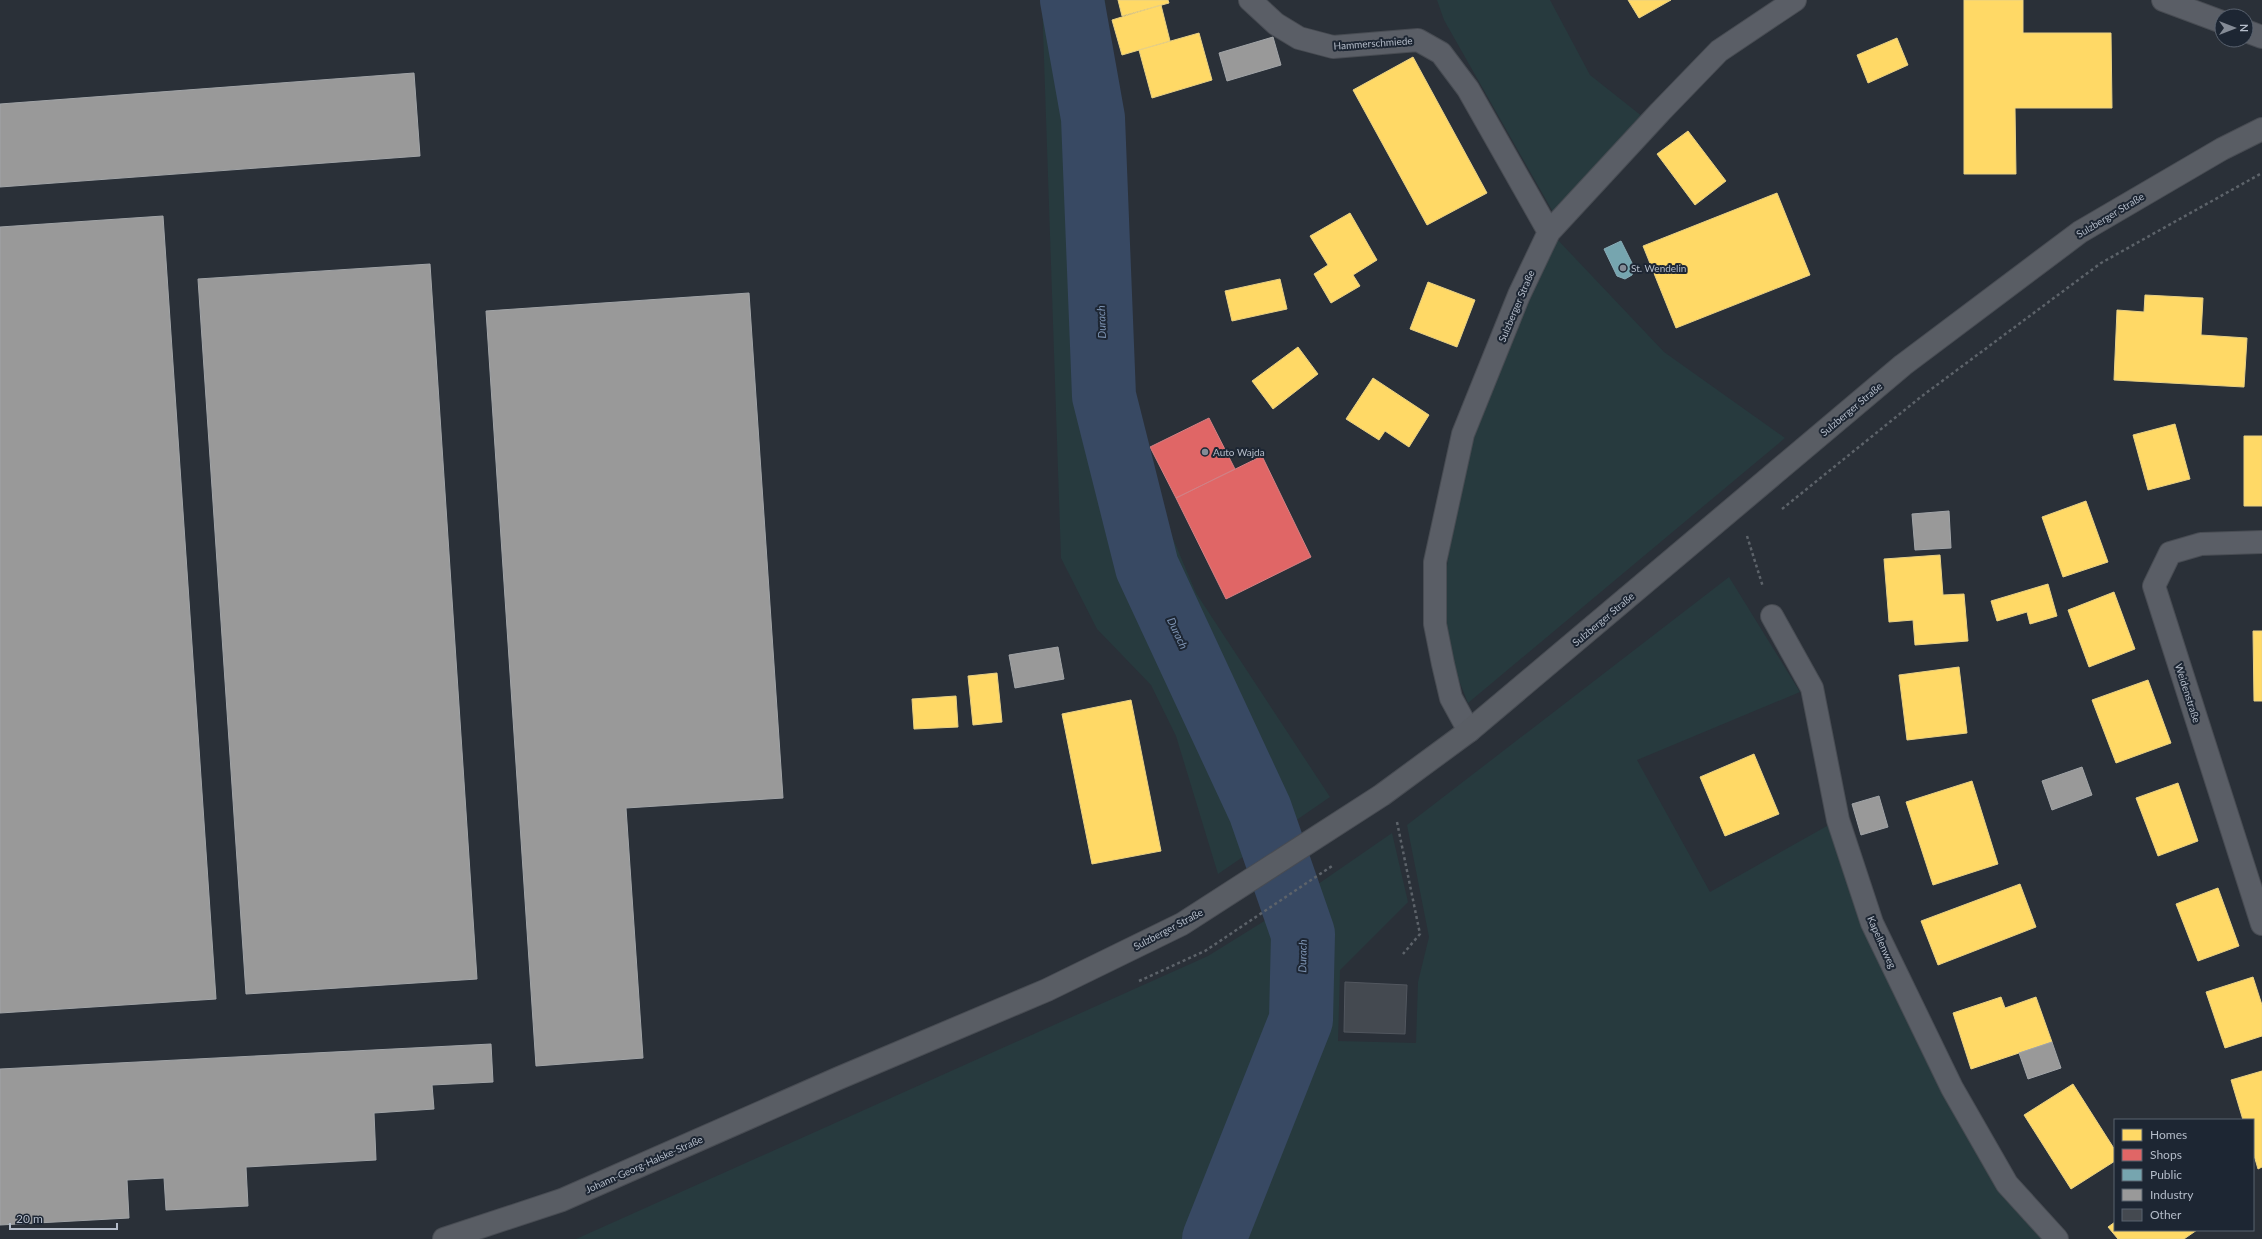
<svg xmlns="http://www.w3.org/2000/svg" width="2262" height="1239" font-family="Lato,sans-serif">
	<style>
		.green { fill: #273a3e }
		.homes { fill: #ffd966; stroke: #e8d084 }
		.shops { fill: #e06666; stroke: #d38084 }
		.public { fill: #76a5af; stroke: #89acb7 }
		.industry { fill: #999; stroke: #a1a4a7 }
		.lines { fill: none; stroke-linecap: round; stroke-linejoin: round }
		.river { stroke: #384963; stroke-width: 64 }
		.building { fill: #444950; stroke: #52575f }
		.street-casing { stroke: #484c53; stroke-width: 24 }
		.secondary-casing { stroke: #484c53; stroke-width: 24 }
		.path { stroke: #5d636a; stroke-width: 2.5; stroke-dasharray: 3 3; stroke-linecap: butt }
		.street { stroke: #5a5e66; stroke-width: 22 }
		.secondary { stroke: #595d64; stroke-width: 22 }
		.poi-dot { fill: #848b96; stroke: #1d2633; stroke-width: 1.5 }
		.labels { text-anchor: middle; dominant-baseline: central; stroke-width: 4; stroke-linejoin: round; paint-order: stroke }
		.street-label { font-size: 10px; fill: #b4bcc9; stroke: #1d2633 }
		.poi-label { font-size: 10px; fill: #b4bcc9; stroke: #1d2633; text-anchor: start }
		.water-label { font-size: 11px; font-style: italic; fill: #7c92b1; stroke: #1d2633 }
	</style>
	<rect width="100%" height="100%" fill="#2a3038"/>
	<path class="green" d="M1042,0H1105L1132,442L1196,593L1330,797L1218,874L1176,736L1151,685L1097,629L1061,558Z
		M1437,0H1550L1590,75L1643,117L1553,212L1444,20Z
		M1556,238L1664,352L1785,438L1468,703L1452,663L1446,626L1447,566L1455,512L1471,435L1524,303Z
		M1729,577L1800,692L1637,760L1710,892L1834,822L1868,926L2049,1239H576L1208,956L1266,920L1392,833L1408,902L1340,970L1338,1041L1416,1043L1418,982L1429,937L1407,825Z"/>
	<path class="homes" d="M1118,0H1168L1169,3L1122,16Z
		M1628,0H1671L1639,18Z
		M1964,0H2023V33H2111L2112,108H2015L2016,174H1964Z
		M1161,5L1170,41L1122,55L1112,20Z
		M1199,33L1212,80L1152,98L1139,50Z
		M1897,38L1908,65L1868,83L1857,55Z
		M1413,57L1487,193L1427,225L1353,90Z
		M1688,131L1726,181L1695,205L1657,154Z
		M1777,193L1810,275L1676,328L1643,246Z
		M1350,213L1377,260L1353,275L1360,286L1331,303L1314,274L1328,265L1310,236Z
		M1280,279L1287,309L1232,321L1225,291Z
		M1428,282L1475,300L1457,347L1410,329Z
		M2145,295L2203,298L2201,335L2247,338L2244,387L2114,380L2117,310L2144,312Z
		M1298,347L1318,374L1273,409L1252,381Z
		M1373,378L1429,415L1409,447L1385,431L1379,440L1346,419Z
		M2175,424L2190,479L2148,490L2133,435Z
		M2244,436H2262V506H2244Z
		M2086,501L2108,562L2063,577L2042,517Z
		M1940,555L1943,595L1964,594L1968,641L1915,645L1913,620L1889,622L1884,559Z
		M2048,584L2057,616L2030,624L2027,612L1997,621L1991,601Z
		M2114,592L2135,649L2089,667L2068,610Z
		M2253,631H2262V701H2254Z
		M1959,667L1967,733L1907,740L1899,675Z
		M997,673L1002,722L973,725L968,676Z
		M2148,680L2171,743L2116,763L2092,700Z
		M956,696L958,727L914,729L912,699Z
		M1131,700L1161,851L1092,864L1062,714Z
		M1754,754L1779,814L1725,836L1700,777Z
		M1972,781L1998,864L1933,885L1906,802Z
		M2178,783L2198,841L2158,856L2136,798Z
		M2020,884L2036,927L1938,965L1921,921Z
		M2218,888L2239,946L2198,961L2176,904Z
		M2253,977L2262,1005V1036L2225,1048L2206,992Z
		M2001,997L2005,1008L2036,997L2052,1042L1971,1069L1953,1013Z
		M2262,1071V1167L2258,1169L2253,1152V1120H2243L2231,1080Z
		M2073,1084L2115,1150V1161L2071,1189L2024,1115Z
		M2115,1222V1230H2197L2184,1239H2118L2108,1227Z"/>
	<path class="shops" d="M1209,418L1235,469L1176,498L1150,447Z
		M1262,456L1311,557L1226,599L1176,498Z"/>
	<path class="public" d="M1621,241L1634,267L1632,275L1625,279L1617,276L1604,249Z"/>
	<path class="industry" d="M1273,37L1281,65L1227,81L1219,53Z
		M414,73L420,156L0,187V104Z
		M163,216L216,999L0,1013V227Z
		M430,264L477,979L246,994L198,279Z
		M749,293L783,798L626,808L643,1058L536,1066L486,311Z
		M1949,511L1951,548L1915,550L1912,514Z
		M1058,647L1064,679L1015,688L1009,655Z
		M2082,767L2092,795L2052,810L2042,781Z
		M1879,796L1888,827L1861,835L1852,804Z
		M2052,1042L2061,1068L2028,1079L2019,1053Z
		M491,1044L493,1082L432,1085L434,1109L374,1113L376,1160L246,1167L248,1206L166,1210L164,1178L127,1180L129,1218L0,1225V1069Z"/>
	<g class="lines">
		<path class="river" d="M1072,0L1093,118L1104,396L1147,567L1260,810L1303,934L1301,1020L1214,1239"/>
	</g>
	<path class="building" d="M1345,982L1407,985L1405,1034L1344,1032Z"/>
	<g class="lines">
		<g class="street-casing">
			<path id="street" d="M1250,0L1276,24L1299,38L1333,47L1418,40L1441,53L1468,89L1549,232
				M2163,0L2222,22
				M2246,31L2262,37
				M2262,542L2201,544L2170,553L2154,586L2262,924
				M1772,616L1812,688L1838,820L1872,923L1952,1088L2007,1184L2057,1239
				M1469,731L1451,698L1443,664L1435,624V562L1463,434L1519,295L1549,232L1660,112L1719,51L1795,0"/>
		</g>
		<g class="secondary-casing">
			<path id="secondary" d="M444,1239L562,1200L839,1078L1047,990L1182,924L1382,795L1469,731L1903,365L2080,232L2222,149L2262,129"/>
		</g>
		<path class="path" d="M1782,509L1922,396L2101,263L2262,173
			M1747,536L1763,587
			M1397,822L1420,934L1403,954
			M1139,981L1205,951L1332,866"/>
		<use href="#street" class="street"/>
		<use href="#secondary" class="secondary"/>
	</g>
	<g class="poi-dot">
		<circle cx="1623" cy="268" r="4"/>
		<circle cx="1205" cy="452" r="4"/>
	</g>
	<g class="labels">
		<g class="street-label">
			<text transform="translate(1373 43) rotate(-4)">Hammerschmiede</text>
			<text transform="translate(2110 215) rotate(-31)">Sulzberger Straße</text>
			<text transform="translate(1516 306) rotate(-67)">Sulzberger Straße</text>
			<text transform="translate(1851 409) rotate(-40)">Sulzberger Straße</text>
			<text transform="translate(1603 619) rotate(-40)">Sulzberger Straße</text>
			<text transform="translate(2188 693) rotate(72)">Weidenstraße</text>
			<text transform="translate(1168 929) rotate(-28)">Sulzberger Straße</text>
			<text transform="translate(1882 942) rotate(66)">Kapellenweg</text>
			<text transform="translate(644 1164) rotate(-24)">Johann-Georg-Halske-Straße</text>
		</g>
		<g class="poi-label">
			<text x="1631" y="268">St. Wendelin</text>
			<text x="1213" y="452">Auto Wajda</text>
		</g>
		<g class="water-label">
			<text transform="translate(1101 322) rotate(-92)">Durach</text>
			<text transform="translate(1178 633) rotate(65)">Durach</text>
			<text transform="translate(1302 956) rotate(-89)">Durach</text>
		</g>
	</g>
	<rect x="2114" y="1119" width="140" height="112" fill="#1d2633" stroke="#59626f"/>
	<rect x="2122" y="1129" width="20" height="12" fill="#ffd966" stroke="#59626f"/>
	<text x="2150" y="1139" font-size="12" fill="#b4bcc9">Homes</text>
	<rect x="2122" y="1149" width="20" height="12" fill="#e06666" stroke="#59626f"/>
	<text x="2150" y="1159" font-size="12" fill="#b4bcc9">Shops</text>
	<rect x="2122" y="1169" width="20" height="12" fill="#76a5af" stroke="#59626f"/>
	<text x="2150" y="1179" font-size="12" fill="#b4bcc9">Public</text>
	<rect x="2122" y="1189" width="20" height="12" fill="#999999" stroke="#59626f"/>
	<text x="2150" y="1199" font-size="12" fill="#b4bcc9">Industry</text>
	<rect x="2122" y="1209" width="20" height="12" fill="#444950" stroke="#59626f"/>
	<text x="2150" y="1219" font-size="12" fill="#b4bcc9">Other</text>
	<g transform="translate(2234 28) rotate(90)"><circle r="19" fill="#1d2633" stroke="#59626f"/>
	<path d="M0-3L7 15L0 10L-7 15Z" fill="#848b96"/>
	<text y="-6" font-size="11" font-weight="bold" text-anchor="middle" fill="#b4bcc9">N</text>
	</g>
	<path d="M10 1223v6h107v-6" fill="none" stroke="#b4bcc9" stroke-width="2"/>
	<text x="16" y="1223" font-size="12" fill="#b4bcc9" stroke="#1d2633" stroke-width="3" paint-order="stroke">20 m</text>
</svg>
